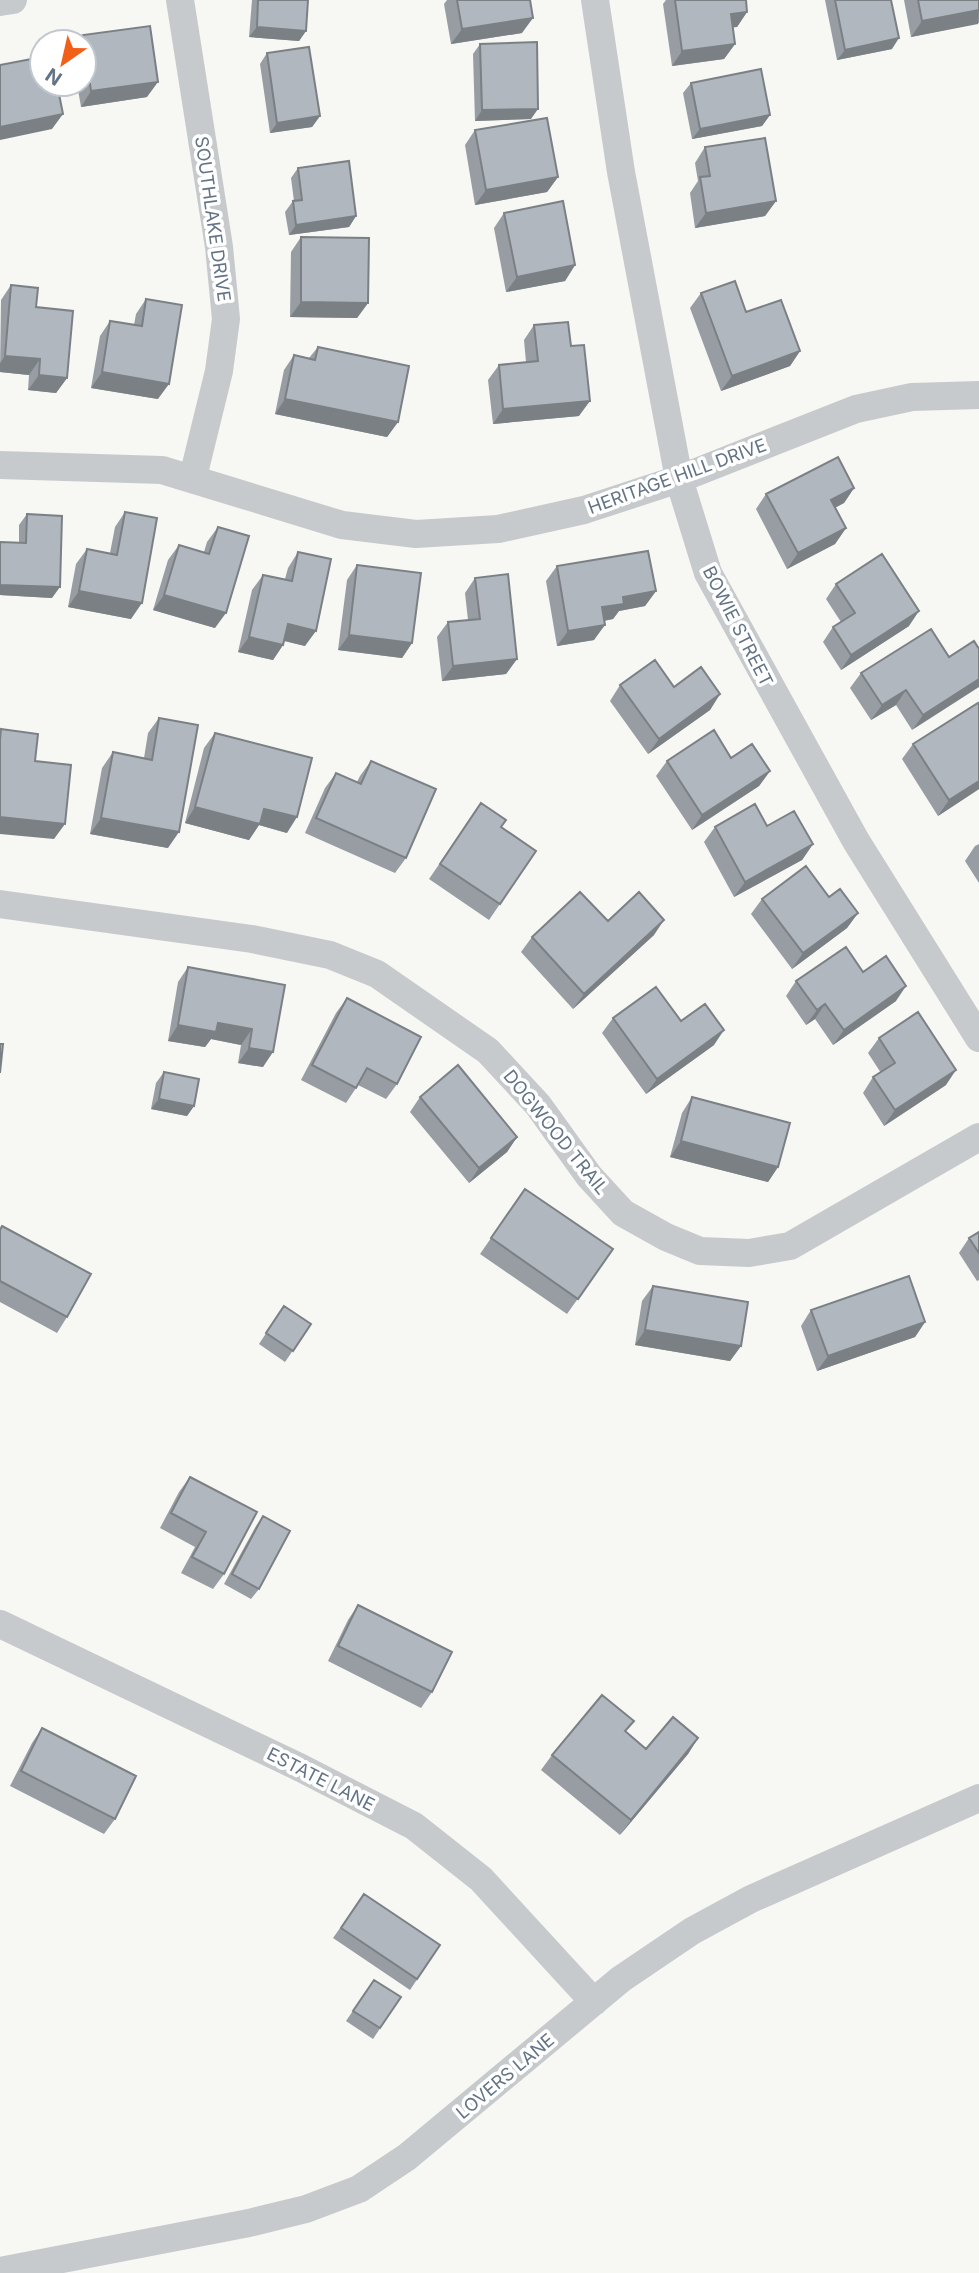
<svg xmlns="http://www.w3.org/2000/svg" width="979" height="2273" font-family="Inter,sans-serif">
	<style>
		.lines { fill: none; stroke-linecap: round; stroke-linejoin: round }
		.minor { stroke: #c6cacd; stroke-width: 28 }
		.wall { fill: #979da3 }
		.shaded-wall { fill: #7b8085 }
		.building { fill: #b0b7be; stroke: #7b8085; stroke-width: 2 }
		.labels { text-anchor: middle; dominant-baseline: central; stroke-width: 7; stroke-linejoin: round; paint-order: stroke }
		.street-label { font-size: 18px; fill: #637487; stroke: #fff }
	</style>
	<rect width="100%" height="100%" fill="#f7f7f3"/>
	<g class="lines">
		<path class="minor" d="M180,0L219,247L226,319L219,371L193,477
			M595,0L621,172L679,479L708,573L856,841L979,1038
			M0,2L13,0
			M0,465L162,470L342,525L416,534L498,529L584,510L679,479L856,409L912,397L979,395
			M0,904L252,939L330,955L377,974L488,1051L538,1105L589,1176L623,1213L666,1237L700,1251L749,1253L790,1246L979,1137
			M0,1624L301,1768L414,1826L481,1879L594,2002
			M0,2271L249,2223L306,2209L359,2189L407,2157L621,1979L692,1931L751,1899L979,1798"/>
	</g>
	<path class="wall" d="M252,0H308L306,31L299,41L249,37Z
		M447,0H457L522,33L451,44L444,4Z
		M666,0H746L747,12L737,27H732L735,44L724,59L672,66L663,4Z
		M825,0H891L892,49L837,60Z
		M904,0H979V23L911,37Z
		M83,35L147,97L81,107L77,84H84V42H78Z
		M480,44L531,119L475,121L473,54Z
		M267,53L320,116L312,127L270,133L260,64Z
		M691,83L770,115L762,126L692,139L683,93Z
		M475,130L558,177L547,192L475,205L465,145Z
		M705,147L776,201L765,216L695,228L690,193L698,181L695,163Z
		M298,168L356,216L349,227L289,235L285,212L293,201H294L291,178Z
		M504,213L575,265L565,281L506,292L494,228Z
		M301,237L368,303L357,318L290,317L291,252Z
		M11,285L36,307L67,378L56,393L28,390L29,375L0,372L1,300Z
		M701,293L746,312L800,351L790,366L721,391L690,308Z
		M146,299L158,399L91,388L100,336L110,321L134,325L136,314Z
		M534,325L571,346L579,416L493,424L488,380L499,365L526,362L524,340Z
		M318,347L398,422L387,437L275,414L284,370L294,355L309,358Z
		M854,488L844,503L835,508L846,528L835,544L787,569L756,509L766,494Z
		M125,512L131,619L68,607L76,564L87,549L110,553L115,527Z
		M27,514L52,598L0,595V542L19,543V525Z
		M218,527L215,628L153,610L168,560L179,545L204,552L207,542Z
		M298,552L305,646L284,641L283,645L273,660L238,652L252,590L263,575L285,579L288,568Z
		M357,565L412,643L402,658L338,650L347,580Z
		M557,566L656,591L645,606L619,611L613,619L604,621L594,640L557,646L546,581Z
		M475,578L517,659L506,674L442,681L437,637L448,622L468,620L465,593Z
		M836,584L909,626L841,670L823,642L833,627L841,622L826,599Z
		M979,649L912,730L896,705L871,720L850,688L861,673L949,657Z
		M620,685L674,687L720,694L710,710L648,754L610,701Z
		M979,705V789L938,816L902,759L913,744Z
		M159,718L168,848L90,834L102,768L113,752L144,758L148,733Z
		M215,733L287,833L259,825L249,840L185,823L204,748Z
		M731,758L770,771L759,786L692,830L656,776L667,761Z
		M371,761L406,858L395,873L305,833L325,788L336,773L357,782L360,776Z
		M481,803L501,827L536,851L489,920L429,879Z
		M767,826L813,844L802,860L734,897L704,842L715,827Z
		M979,844V883L965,861L975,846Z
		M829,897L858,913L847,928L792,969L751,914L762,899Z
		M608,921L654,935L573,1009L521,952L532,937Z
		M188,967L285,985L263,1067L238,1063L241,1045L211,1039L205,1047L168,1041L178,982Z
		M863,972L896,1001L833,1045L815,1019L806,1025L786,996L796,981Z
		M347,998L397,1084L386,1099L358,1085L346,1103L301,1080L336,1013Z
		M613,1018L681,1021L714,1045L646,1094L602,1033Z
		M879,1038L946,1085L884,1126L863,1093L873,1077L881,1073L868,1053Z
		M164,1072L194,1106L187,1116L151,1109L156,1083Z
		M420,1097L517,1137L507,1152L469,1183L410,1112Z
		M692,1097L778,1167L768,1182L670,1157L682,1113Z
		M525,1189L613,1249L567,1314L480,1254Z
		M0,1229L67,1317L57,1333L0,1302Z
		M979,1232V1280L977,1281L959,1253L969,1238Z
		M653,1286L741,1346L730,1361L635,1345L642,1301Z
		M284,1306L311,1324L285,1362L259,1344Z
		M811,1310L925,1322L915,1337L817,1371L801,1326Z
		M190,1477L224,1574L213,1589L181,1573L195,1547L160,1528L179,1492Z
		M263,1516L259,1589L251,1599L224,1584L256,1526Z
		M358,1605L432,1692L421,1708L328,1661L348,1620Z
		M42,1728L115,1819L104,1834L10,1786L32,1743Z
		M626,1732L646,1749L698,1738L688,1754L620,1835L541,1770L552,1755Z
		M364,1894L440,1945L410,1990L333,1938Z
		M374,1980L401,1997L373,2039L346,2021Z"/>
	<path class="shaded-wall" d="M979,10L978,24L911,37L922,21Z
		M747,12L737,27L720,29L731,14Z
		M533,18L522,33L451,44L462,29Z
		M257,27L306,31L299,41L249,37Z
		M899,38L892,49L837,60L845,50Z
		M735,44L724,59L672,66L682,51Z
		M158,82L147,97L81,107L91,91Z
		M538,109L531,119L475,121L482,110Z
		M63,114L52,129L0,140V127Z
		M770,115L762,126L692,139L700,129Z
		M320,116L312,127L270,133L277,123Z
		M558,177L547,192L475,205L486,190Z
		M776,201L765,216L695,228L706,213Z
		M356,216L349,227L289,235L296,225Z
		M575,265L565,281L506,292L517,277Z
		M301,302L368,303L357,318L290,317Z
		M800,351L790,366L721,391L732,376Z
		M5,356L40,359L29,375L0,372V363Z
		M102,372L169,384L158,399L91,388Z
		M39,375L67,378L56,393L28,390Z
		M285,399L398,422L387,437L275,414Z
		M590,401L579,416L493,424L503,409Z
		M854,488L844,503L820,515L831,500Z
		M846,528L835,544L787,569L798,553Z
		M0,585L60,587L52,598L0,595Z
		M79,591L142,603L131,619L68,607Z
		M656,591L645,606L619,611L613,619L591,623L602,607L623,597Z
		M164,595L226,613L215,628L153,610Z
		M919,611L909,626L841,670L851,655Z
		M288,624L316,631L305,646L277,639Z
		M605,625L594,640L557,646L568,631Z
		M349,635L412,643L402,658L338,650Z
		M249,637L283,645L273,660L238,652Z
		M517,659L506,674L442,681L453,666Z
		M979,679V687L912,730L923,715Z
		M906,690L896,705L871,720L882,705Z
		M720,694L710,710L648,754L659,739Z
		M770,771L759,786L692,830L702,815Z
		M979,781V789L938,816L949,800Z
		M195,807L264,809L297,817L287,833L259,825L249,840L185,823Z
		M0,817L65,824L54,839L0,834Z
		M101,818L179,832L168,848L90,834Z
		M813,844L802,860L734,897L745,882Z
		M858,913L847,928L792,969L803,953Z
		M664,920L654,935L573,1009L584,994Z
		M906,986L896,1001L833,1045L844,1030Z
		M825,1004L815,1019L806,1025L817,1010Z
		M218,1023L252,1029L241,1045L211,1039L205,1047L168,1041L178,1025Z
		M724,1030L714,1045L646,1094L657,1079Z
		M249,1048L273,1052L263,1067L238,1063Z
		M956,1070L946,1085L884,1126L895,1110Z
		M159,1099L194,1106L187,1116L151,1109Z
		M517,1137L507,1152L469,1183L479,1168Z
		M681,1141L778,1167L768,1182L670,1157Z
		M925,1322L915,1337L817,1371L828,1356Z
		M645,1330L741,1346L730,1361L635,1345Z
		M698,1738L688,1754L620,1835L631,1820Z"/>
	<path class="building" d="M258,0H308L306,31L257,27Z
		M457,0H530L533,18L462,29Z
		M675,0H746L747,12L731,14L735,44L682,51Z
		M835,0H891L899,38L845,50Z
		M918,0H979V10L922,21Z
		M150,26L158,82L91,91L83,35Z
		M537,42L538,109L482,110L480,44Z
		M309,47L320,116L277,123L267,53Z
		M42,57V84H57L63,114L0,127V65Z
		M761,69L770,115L700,129L691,83Z
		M547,118L558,177L486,190L475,130Z
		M765,138L776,201L706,213L700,177L710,176L705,147Z
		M349,161L356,216L296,225L293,201L302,200L298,168Z
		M563,201L575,265L517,277L504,213Z
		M301,237L369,238L368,303L301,302Z
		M735,281L746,312L781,300L800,351L732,376L701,293Z
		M11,285L38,288L36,307L73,311L67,378L39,375L40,359L5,356Z
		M146,299L182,305L169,384L102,372L110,321L142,326Z
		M568,322L571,346L584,345L590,401L503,409L499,365L538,361L534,325Z
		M318,347L409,366L398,422L285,399L294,355L315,360Z
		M838,457L854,488L831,500L846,528L798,553L766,494Z
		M125,512L157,518L142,603L79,591L87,549L117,555Z
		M27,514L62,516L60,587L0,585V542L26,543Z
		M218,527L249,536L226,613L164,595L179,545L209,554Z
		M648,551L656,591L623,597L624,604L602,607L605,625L568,631L557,566Z
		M298,552L331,559L316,631L288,624L283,645L249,637L263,575L292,581Z
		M882,554L919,611L851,655L833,627L855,613L836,584Z
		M357,565L421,573L412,643L349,635Z
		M508,574L517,659L453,666L448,622L480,619L475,578Z
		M931,629L949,657L974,641L979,649V679L923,715L906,690L882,705L861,673Z
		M655,660L674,687L701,667L720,694L659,739L620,685Z
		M978,703L979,705V781L949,800L913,744Z
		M159,718L198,725L179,832L101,818L113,752L152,760Z
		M1,729L38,734L35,761L71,765L65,824L0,817V740Z
		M714,730L731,758L752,744L770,771L702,815L667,761Z
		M215,733L312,758L297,817L264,809L260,824L195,807Z
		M371,761L436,789L406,858L316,818L336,773L361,784Z
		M481,803L506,820L501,827L536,851L500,904L440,864Z
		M755,804L767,826L794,811L813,844L745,882L715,827Z
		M806,866L829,897L840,889L858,913L803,953L762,899Z
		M580,892L608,921L639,892L664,920L584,994L532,937Z
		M846,947L863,972L886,956L906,986L844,1030L825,1004L817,1010L796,981Z
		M188,967L285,985L273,1052L249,1048L252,1029L218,1023L216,1032L178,1025Z
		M656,987L681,1021L705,1004L724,1030L657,1079L613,1018Z
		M347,998L421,1037L397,1084L367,1068L356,1088L312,1065Z
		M918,1012L956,1070L895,1110L873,1077L895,1063L879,1038Z
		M0,1044H3L0,1073Z
		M458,1065L517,1137L479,1168L420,1097Z
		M164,1072L199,1079L194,1106L159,1099Z
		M692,1097L790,1123L778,1167L681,1141Z
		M525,1189L613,1249L578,1299L491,1238Z
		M2,1226L91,1274L67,1317L0,1281V1230Z
		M979,1232V1253L969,1238Z
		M909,1276L925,1322L828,1356L811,1310Z
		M653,1286L748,1302L741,1346L645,1330Z
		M284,1306L311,1324L293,1351L266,1333Z
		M190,1477L257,1512L224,1574L192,1557L206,1532L171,1513Z
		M263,1516L290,1531L259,1589L232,1574Z
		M358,1605L452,1652L432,1692L338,1646Z
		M602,1695L634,1721L625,1731L646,1749L673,1717L698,1738L631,1820L552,1755Z
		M42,1728L136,1776L115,1819L21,1771Z
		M364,1894L440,1945L417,1979L341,1928Z
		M374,1980L401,1997L380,2028L353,2011Z"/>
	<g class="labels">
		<g class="street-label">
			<text transform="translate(213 219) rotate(82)">SOUTHLAKE DRIVE</text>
			<text transform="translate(677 476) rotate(-20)">HERITAGE HILL DRIVE</text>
			<text transform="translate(738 626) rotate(63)">BOWIE STREET</text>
			<text transform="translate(556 1132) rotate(51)">DOGWOOD TRAIL</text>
			<text transform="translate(321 1779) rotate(27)">ESTATE LANE</text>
			<text transform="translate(505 2076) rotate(-40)">LOVERS LANE</text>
		</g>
	</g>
	<g transform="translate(63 63) rotate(214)"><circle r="33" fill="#ffffff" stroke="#c1c7cf" stroke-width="2"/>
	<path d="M0-5L12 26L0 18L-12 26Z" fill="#f25f19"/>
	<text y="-10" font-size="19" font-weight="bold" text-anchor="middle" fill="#637487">N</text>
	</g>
</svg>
